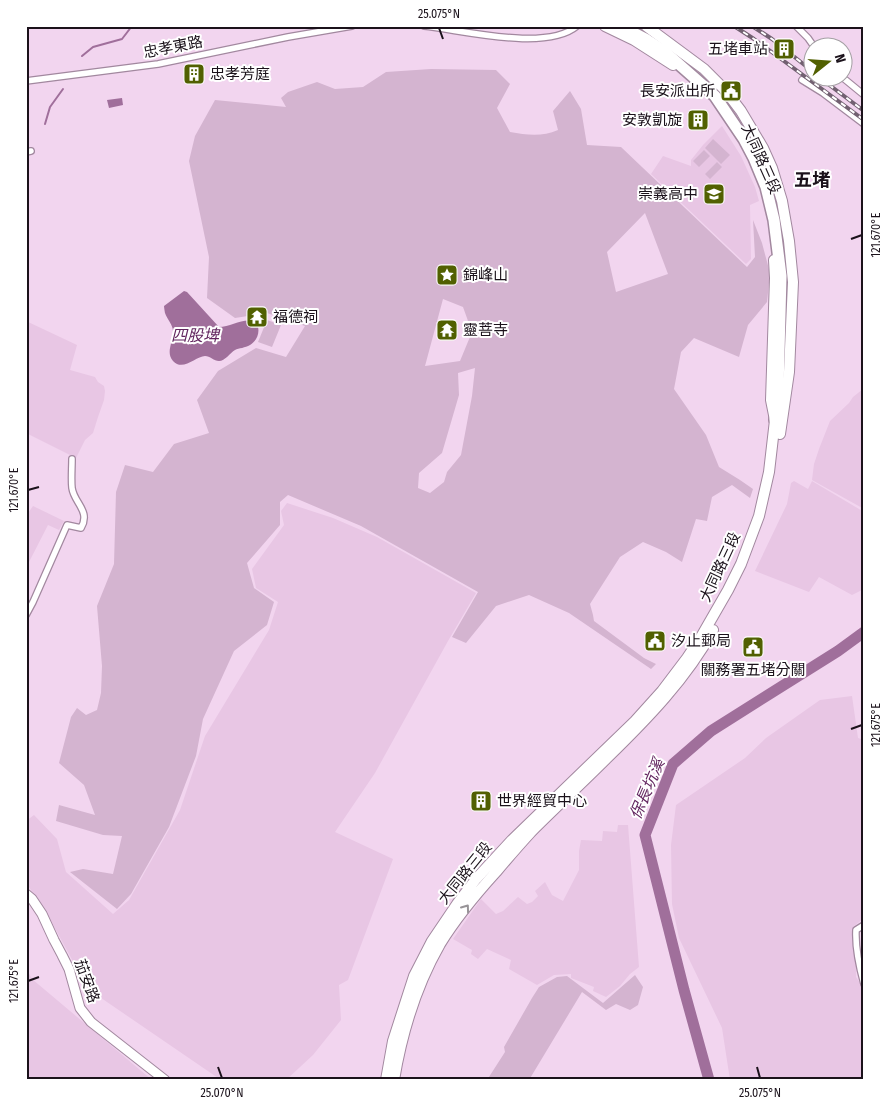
<svg xmlns="http://www.w3.org/2000/svg" width="890" height="1106" font-family="'Fira Sans Condensed','Noto Sans TC',sans-serif">
	<style>
		.built { fill: #e8c6e4 }
		.green { fill: #d4b4d0; fill-rule: evenodd }
		.water { fill: #a06f9b }
		.lines { fill: none; stroke-linecap: round; stroke-linejoin: round }
		.stream { stroke: #a06f9b; stroke-width: 2 }
		.river { stroke: #a06f9b; stroke-width: 11 }
		.street-casing { stroke: #a2889f; stroke-width: 8 }
		.secondary-casing { stroke: #a2889f; stroke-width: 11 }
		.primary-casing { stroke: #a2889f; stroke-width: 12 }
		.highway-casing { stroke: #a2889f; stroke-width: 14 }
		.street { stroke: #fff; stroke-width: 5.5 }
		.secondary { stroke: #fff; stroke-width: 9 }
		.primary { stroke: #fff; stroke-width: 10 }
		.highway { stroke: #fff; stroke-width: 11 }
		.rail-casing { stroke: #726171; stroke-width: 4 }
		.rail { stroke: #fff; stroke-width: 2; stroke-dasharray: 5.5; stroke-linecap: butt }
		.oneway { stroke: #989498 }
		.ticks { fill: none; stroke: #1b121b; stroke-width: 2 }
		.labels { text-anchor: middle; dominant-baseline: central; stroke-width: 4; stroke-linejoin: round; paint-order: stroke }
		.street-label { font-size: 15px; fill: #1b121b; stroke: #fff }
		.poi-label { font-size: 15px; fill: #1b121b; stroke: #fff; text-anchor: start }
		.water-label { font-size: 16px; font-style: italic; fill: #62255f; stroke: #fff }
		.quarter-label { font-size: 18px; font-weight: bold; fill: #1b121b; stroke: #fff }
		.neatline { fill: none; stroke: #1b121b; stroke-width: 2 }
		.ticks-label { font-size: 12px; text-anchor: middle; fill: #1b121b }
	</style>
	<rect width="100%" height="100%" fill="#f2d5ef"/>
	<path class="built" d="M722,126L741,156L755,187L759,201L750,205L751,259L746,264L651,174L663,156L691,166V160L703,145Z
		M26,321L77,345L70,370L95,377L98,382L104,386L105,391L104,400L98,417L93,433L85,440L76,458L26,433Z
		M863,389H864V509L812,480L814,464L819,449L830,421L849,403L853,397Z
		M794,481L808,489L812,481L864,512V589L852,595L819,577L809,592L755,571L787,504L791,483Z
		M287,503L333,518L377,537L476,593L448,641L375,773L335,832L393,859L348,980L339,985L341,1020L313,1055L286,1080H221L88,989L45,910L26,883V821L34,815L57,839L66,872L113,914L129,900L180,810L205,736L269,630L278,602L256,588L252,569L284,525L281,511Z
		M33,506L64,521L59,530L48,525L28,564L26,563V516Z
		M852,696L858,738L864,740V918L853,927V939L856,963V977L864,989V1080H730L722,1028L679,938L672,904L671,845L676,805L745,758L766,738L820,700Z
		M618,825H628L639,967L630,974L620,986L606,997L593,991L594,987L571,978V974L554,975L537,985L509,969L511,960L487,949L478,959L471,954L472,950L453,939L481,899L496,914L503,911L518,897L527,904L532,902L538,896L535,891L545,882L552,895L563,901L579,870V851L581,840L602,841L603,831L617,832Z
		M26,968L32,979L152,1080H26Z"/>
	<path class="green" d="M431,69L496,70L510,84L497,108L510,132C527,135 542,137 558,130L553,111L570,91L581,109L587,145L621,147L747,267L755,257L753,220L762,243L770,273L767,302L748,325L739,357L694,338L681,352L674,389L706,435L719,467L740,480L753,489L750,498L732,485L712,497L707,521L696,519L682,562L666,552L643,542L620,557L590,604L593,615L594,621L644,658L656,664L651,669L569,613L529,595L496,606L466,643L452,637L478,592L361,526L288,495L280,502V525L247,563L254,588L274,602L267,625L234,651L203,719L196,756L169,827L131,894L117,909L70,872L83,869L113,874L122,836L103,835L56,821L59,805L95,815L84,785L59,763L71,717L77,708L86,715L97,710L101,693L102,666L97,606L114,564L116,492L125,465L153,472L174,444L209,433L197,400L218,371L256,348L286,357L305,326L267,313L235,318L207,298L209,257L189,161L195,136L215,100L286,107L281,98L288,92L317,82L335,89L363,87L386,72ZM645,213L668,274L616,292L607,252ZM443,299L463,307L472,332L460,361L425,366ZM475,368L472,396L461,455L447,472L444,482L430,493L418,488L419,473L442,453L459,395L458,373Z
		M713,139L730,155L721,164L705,148Z
		M704,150L710,156L699,167L693,161Z
		M717,162L722,167L710,179L705,174Z
		M267,320L281,325L272,347L258,342Z
		M635,975L643,987L638,1005L630,1010L616,1004L606,1010L582,992L529,1080H487L505,1052L504,1047L532,998L539,987L557,977L567,976L603,1003Z"/>
	<path class="water" d="M122,98L123,105L109,108L107,100Z
		M184,291L187,292L219,327C231,327 244,317 256,322C261,330 258,340 250,345C245,348 239,348 235,350C230,353 225,361 219,361C214,361 210,356 205,356C196,356 183,372 173,361C165,352 174,341 173,331C173,325 167,319 165,313C165,313 164,307 164,306Z"/>
	<g class="lines">
		<path class="stream" d="M82,56L93,47L122,39L132,26
			M45,124L50,107L63,89"/>
		<path class="river" d="M709,1080L684,990L645,835L673,764L711,731L838,651L864,632"/>
		<g class="street-casing">
			<path id="street" d="M424,26C463,30 546,52 577,26
				M796,26L808,38L815,48
				M842,77L864,95
				M802,80L823,93L864,124
				M26,81L158,64L288,37L352,26
				M26,152L31,151
				M26,615L33,602L67,525L81,528C91,511 74,503 72,488C71,479 72,468 72,459
				M864,925L856,930C855,949 859,966 864,984"/>
		</g>
		<g class="secondary-casing">
			<path id="secondary" d="M26,894L32,899L42,914L54,940L62,955L69,969L80,1008L91,1022L165,1080"/>
		</g>
		<g class="primary-casing">
			<path id="primary" d="M605,26L634,40L673,65
				M646,26L704,69L725,90L741,111L763,148L772,168L782,201L789,241L793,282L789,372L780,434
				M386,1080L393,1041L414,976L432,941L457,904L476,879L512,840L635,721L662,691L687,658L701,637L728,590L741,564L759,516L769,472L775,420L771,400L775,278L774,260
				M394,1080C402,1032 416,986 440,944C456,918 476,894 496,872C507,859 519,845 531,832C556,807 582,783 607,758C647,719 686,679 713,630"/>
		</g>
		<g class="highway-casing">
			<path id="highway" d="M620,26L647,40L664,51L715,96L744,139L754,158L766,187L774,220L781,276L778,389L775,420"/>
		</g>
		<use href="#street" class="street"/>
		<use href="#secondary" class="secondary"/>
		<use href="#primary" class="primary"/>
		<use href="#highway" class="highway"/>
		<g class="rail-casing">
			<path id="rail" d="M734,26L754,39L864,120
				M752,26L772,39L812,71
				M820,78L864,111"/>
		</g>
		<use href="#rail" class="rail"/>
	</g>
	<defs><path id="oneway-chevron" d="M-2-3.5L2.5 0L-2 3.5" fill="none" stroke-width="1.6" stroke-linecap="round" stroke-linejoin="round" transform="scale(1.25)"/></defs>
	<use class="oneway" href="#oneway-chevron" transform="translate(466 908) rotate(-54)"/>
	<path class="ticks" d="M439,28L443,39M851,239L862,235M28,490L39,487M851,729L862,725M28,981L39,977M218,1067L222,1078M757,1067L760,1078"/>
	<defs>
		<g id="building-square" transform="scale(1.125)"><rect x="-9" y="-9" width="18" height="18" rx="4" fill="#516001" stroke="#fff"/><path d="M-4-6H4V6H1V3H-1V6H-4ZM-2.5-4.3h1.7v1.8h-1.7ZM.8-4.3h1.7v1.8H.8ZM-2.5-1h1.7V.8h-1.7ZM.8-1h1.7V.8H.8Z" fill="#fff"/></g>
		<g id="civic-square" transform="scale(1.125)"><rect x="-9" y="-9" width="18" height="18" rx="4" fill="#516001" stroke="#fff"/><path d="M-.6-6.5H3V-4.5H.6V-3L4-1V1h2V6H-6V1h2V-1L-.6-3ZM-1.2 2.5V6h2.4V2.5Z" fill="#fff"/></g>
		<g id="school-square" transform="scale(1.125)"><rect x="-9" y="-9" width="18" height="18" rx="4" fill="#516001" stroke="#fff"/><path d="M0-5L7-2L0 1L-7-2ZM-4 1L0 2.5L4 1V4Q0 6-4 4Z" fill="#fff"/></g>
		<g id="sight-square" transform="scale(1.125)"><rect x="-9" y="-9" width="18" height="18" rx="4" fill="#516001" stroke="#fff"/><path d="M0-6L1.8-2.2L6-1.7L2.9 1.2L3.7 5.4L0 3.3L-3.7 5.4L-2.9 1.2L-6-1.7L-1.8-2.2Z" fill="#fff"/></g>
		<g id="temple-square" transform="scale(1.125)"><rect x="-9" y="-9" width="18" height="18" rx="4" fill="#516001" stroke="#fff"/><path d="M0-6L5-2H3V0L6.5 2.5H4V6H1.5V3h-3V6H-4V2.5H-6.5L-3 0V-2H-5Z" fill="#fff"/></g>
	</defs>
	<g fill-rule="evenodd">
		<use href="#building-square" x="784" y="49"/>
		<use href="#building-square" x="194" y="74"/>
		<use href="#civic-square" x="731" y="91"/>
		<use href="#building-square" x="698" y="120"/>
		<use href="#school-square" x="714" y="194"/>
		<use href="#sight-square" x="447" y="275"/>
		<use href="#temple-square" x="257" y="317"/>
		<use href="#temple-square" x="447" y="330"/>
		<use href="#civic-square" x="655" y="641"/>
		<use href="#civic-square" x="753" y="647"/>
		<use href="#building-square" x="481" y="801"/>
	</g>
	<g class="labels">
		<g class="street-label">
			<text transform="translate(173 47) rotate(-11)">忠孝東路</text>
			<text transform="translate(761 159) rotate(66)">大同路三段</text>
			<text transform="translate(720 567) rotate(-65)">大同路三段</text>
			<text transform="translate(465 873) rotate(-51)">大同路三段</text>
			<text transform="translate(87 981) rotate(70)">茄安路</text>
		</g>
		<g class="poi-label">
			<text x="768" y="49" text-anchor="end">五堵車站</text>
			<text x="210" y="74">忠孝芳庭</text>
			<text x="715" y="91" text-anchor="end">長安派出所</text>
			<text x="682" y="120" text-anchor="end">安敦凱旋</text>
			<text x="698" y="194" text-anchor="end">崇義高中</text>
			<text x="463" y="275">錦峰山</text>
			<text x="273" y="317">福德祠</text>
			<text x="463" y="330">靈菩寺</text>
			<text x="671" y="641">汐止郵局</text>
			<text x="753" y="670" text-anchor="middle">關務署五堵分關</text>
			<text x="497" y="801">世界經貿中心</text>
		</g>
		<g class="water-label">
			<text x="195" y="335">四股埤</text>
			<text transform="translate(647 789) rotate(-67)">保長坑溪</text>
		</g>
		<g class="quarter-label">
			<text x="812" y="180">五堵</text>
		</g>
	</g>
	<rect width="890" height="1106" fill="none" stroke="#ffffff" stroke-width="55"/>
	<g transform="translate(828 62) rotate(73)"><circle r="24" fill="#ffffff" stroke="#a4a0a4"/>
	<path d="M0-4L9 19L0 12L-9 19Z" fill="#516001"/>
	<text y="-8" font-size="14" font-weight="bold" text-anchor="middle" fill="#1b121b">N</text>
	</g>
	<rect x="28" y="28" width="834" height="1050" class="neatline"/>
	<g class="ticks-label">
		<text x="439" y="18">25.075°N</text>
		<text transform="translate(876 235) rotate(-90)" y="4">121.670°E</text>
		<text transform="translate(14 490) rotate(-90)" y="4">121.670°E</text>
		<text transform="translate(876 725) rotate(-90)" y="4">121.675°E</text>
		<text transform="translate(14 981) rotate(-90)" y="4">121.675°E</text>
		<text x="222" y="1097">25.070°N</text>
		<text x="760" y="1097">25.075°N</text>
	</g>
</svg>
